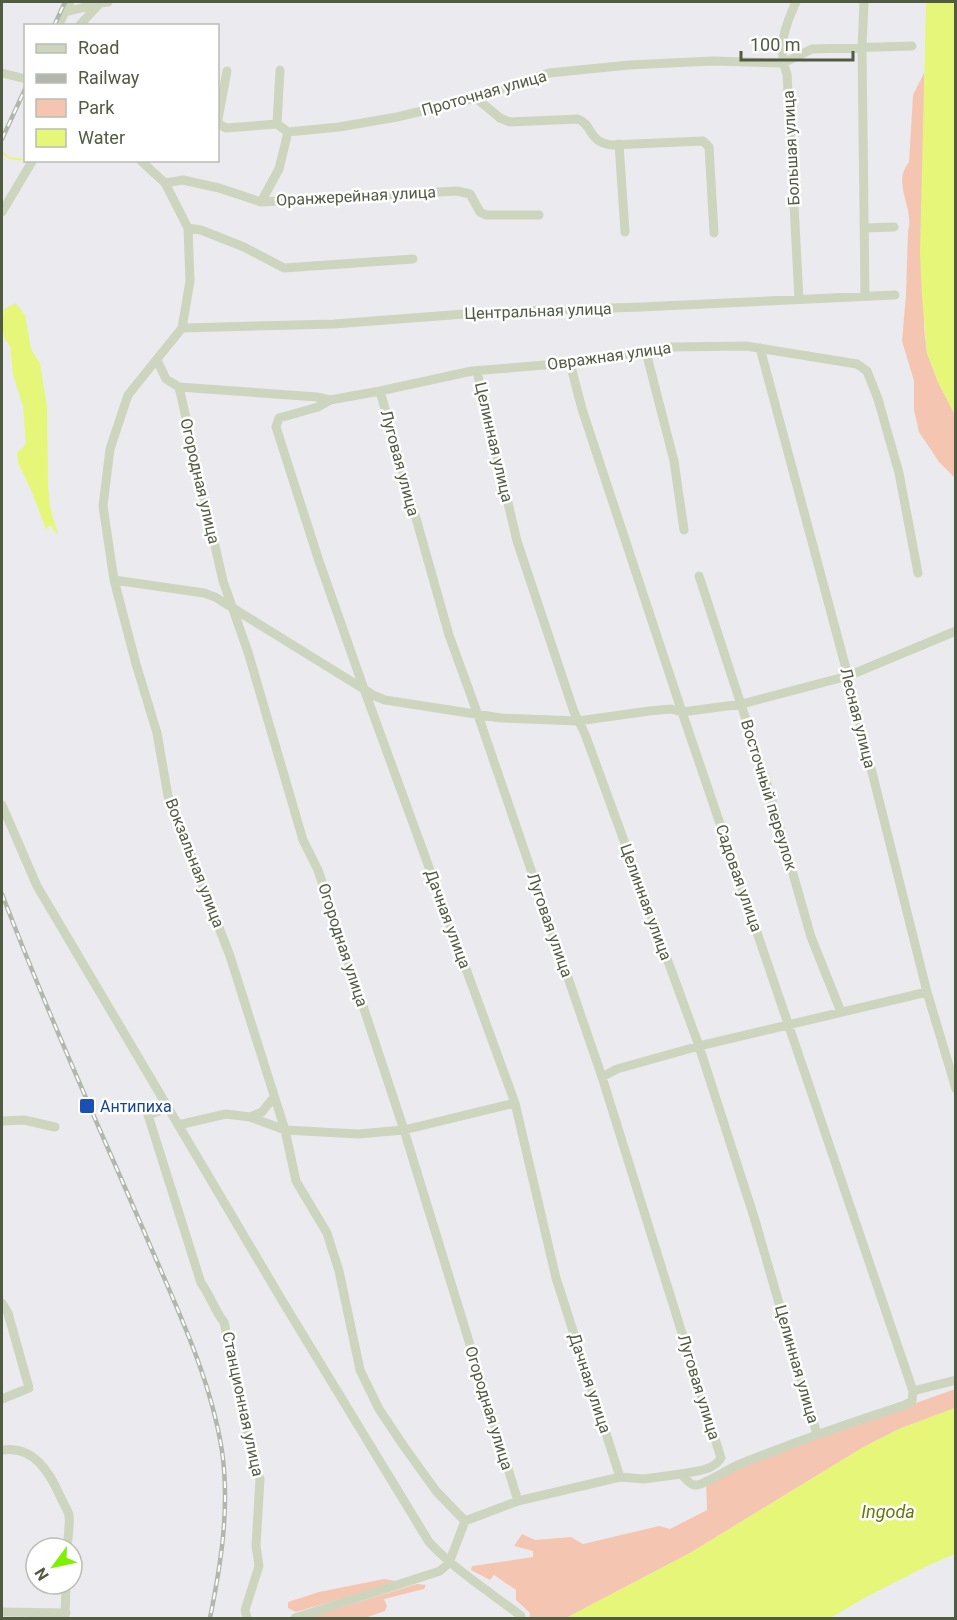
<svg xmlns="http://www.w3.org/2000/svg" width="957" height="1620" font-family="Roboto,sans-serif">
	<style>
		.green { fill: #f4c6b2 }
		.water { fill: #e6f679 }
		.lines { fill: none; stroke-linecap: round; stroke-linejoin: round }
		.stream { stroke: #e6f679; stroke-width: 2 }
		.street { stroke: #cdd5bf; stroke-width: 9 }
		.rail-casing { stroke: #b1b7ac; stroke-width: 4.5 }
		.rail { stroke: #fff; stroke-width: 2; stroke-dasharray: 7; stroke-linecap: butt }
		.transit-dot { fill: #1a4fb4; stroke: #fff; stroke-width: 2 }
		.labels { text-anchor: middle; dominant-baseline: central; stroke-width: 5; stroke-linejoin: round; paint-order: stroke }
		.street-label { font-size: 16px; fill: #515b42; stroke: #fff }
		.transit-label { font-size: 16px; fill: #164399; stroke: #fff; text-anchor: start }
		.water-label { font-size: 18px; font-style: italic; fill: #697806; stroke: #fff }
	</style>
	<rect width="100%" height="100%" fill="#ebebef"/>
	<path class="green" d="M924,73V328L927,353L938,382L955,415V478L939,462L919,432L914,410V381L902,341L906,294L908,231C915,208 891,184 909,162L913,95Z
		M955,1389V1408L899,1429L862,1448L690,1553L566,1618H529L530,1613L516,1600V1590L494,1575L490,1580L471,1570L472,1566L533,1557V1551L514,1546L522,1534L535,1540L571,1537L583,1544L659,1526L670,1529L707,1510L706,1482L724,1472Z
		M384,1579L396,1581L384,1586L296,1612L288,1608V1602L319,1592Z
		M417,1584L426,1585L424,1589L384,1599L387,1606L385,1611L365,1618H307Z"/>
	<path class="water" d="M926,2H955V415L938,382L927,353L922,297L920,253Z
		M16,303L25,315L31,349L40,363L47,407L48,485L50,507L58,534L54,532L52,526H48L49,530L45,527L32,492L18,463L17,453L26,444L23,406L13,375L10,346L5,340L2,325L4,309Z
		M955,1408V1554L929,1565L870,1595L830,1618H566L690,1553L862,1448L899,1429Z"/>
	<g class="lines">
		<path class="stream" d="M2,152L9,158L26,160"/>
		<path class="street" d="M796,2C785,26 777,47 787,74L799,299
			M864,2L862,48L865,296
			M65,12L98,4
			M58,26L70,2
			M79,26L100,3L108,2
			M2,73L26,79
			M476,98L500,118L510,122L578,119C594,126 587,141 611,145L703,141L709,147L714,233
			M218,119L227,71
			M218,120L219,124L226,128L277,124L288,132L339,127L397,117L476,98L549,73L629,65L713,61L783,63L812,49L912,46
			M277,124L280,70
			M619,144L625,232
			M140,160L165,183L188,228L190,281L182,328L128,395L110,449L103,506L114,580L136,664L157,733L168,796L230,956L285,1130L296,1181L327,1233L339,1271L360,1370L379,1409L403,1445L436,1491L465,1521
			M165,183L183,180L219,188L261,202L457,191L470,194L480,212L486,215H539
			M261,202L279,169L288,132
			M2,212L33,160
			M188,228L201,230L244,247L284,268L413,259
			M864,228L894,227
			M182,328L334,324L490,312L641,307L895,295
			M760,348L848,676L927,992L956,1089
			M646,352L674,461L684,530
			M157,360L166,379L179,387L317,397L330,400L380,391L472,371L570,363L671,347L746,346L857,364L867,371L878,399L899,473L918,573
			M570,363L582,409L682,712L913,1391
			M477,372L517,541L574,712L585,734L699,1046L754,1217L817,1434
			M179,387L223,581L248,652L303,840L318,870L404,1130L518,1501
			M380,391L449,635L478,715L602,1077L721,1458C713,1471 695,1471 681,1474
			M330,400L318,407L279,418L276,427L319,561L364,689L515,1103L556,1278L620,1477
			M699,576L770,793L811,937L841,1012
			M114,580L204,593L215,597L375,696L385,700L501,718L578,721L649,711L671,709L682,712L742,704L848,676L956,631
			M2,805L37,886L283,1302L429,1542C456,1571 490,1592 521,1616
			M602,1077L617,1069L699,1046L927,992
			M168,1108L148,1115L201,1283C211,1296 214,1310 224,1322L253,1461L260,1479L256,1546L259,1566L245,1610L247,1618
			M250,1117L262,1112L274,1097
			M2,1121L24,1120L55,1127
			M178,1125L226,1114L250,1117L285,1130L358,1134L404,1130L515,1103
			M2,1303L8,1313L29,1388L2,1399
			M2,1450C34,1445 50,1473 61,1498C63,1503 68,1510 69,1515C70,1525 68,1538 67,1548
			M2,1612L66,1613
			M65,1618L66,1584
			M295,1618L440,1571L449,1563L465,1521L518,1501L620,1477L644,1479L681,1474C685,1477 689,1485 695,1485C703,1486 731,1467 740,1464C795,1442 849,1423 905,1405L912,1401L913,1391L956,1380"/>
		<g class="rail-casing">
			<path id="rail" d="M54,26L65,2
				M2,139L26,87
				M2,894C45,1007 95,1118 143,1229C173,1300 210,1374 222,1451C230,1507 221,1564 210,1618"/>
		</g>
		<use href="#rail" class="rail"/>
	</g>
	<rect class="transit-dot" x="79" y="1098" width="16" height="16" rx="3"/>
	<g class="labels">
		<g class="street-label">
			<text transform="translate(484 93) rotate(-16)">Проточная улица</text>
			<text transform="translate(791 148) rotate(-93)">Большая улица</text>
			<text transform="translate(356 196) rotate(-3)">Оранжерейная улица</text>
			<text transform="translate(538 311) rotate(-2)">Центральная улица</text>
			<text transform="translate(609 356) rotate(-8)">Овражная улица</text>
			<text transform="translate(494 442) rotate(77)">Целинная улица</text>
			<text transform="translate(400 463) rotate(75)">Луговая улица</text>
			<text transform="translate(200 481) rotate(77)">Огородная улица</text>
			<text transform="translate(858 718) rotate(76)">Лесная улица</text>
			<text transform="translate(769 795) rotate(73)">Восточный переулок</text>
			<text transform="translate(195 863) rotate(69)">Вокзальная улица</text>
			<text transform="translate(739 878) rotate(71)">Садовая улица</text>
			<text transform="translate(646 902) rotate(70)">Целинная улица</text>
			<text transform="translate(448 919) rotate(70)">Дачная улица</text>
			<text transform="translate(550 925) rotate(71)">Луговая улица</text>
			<text transform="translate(343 945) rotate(72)">Огородная улица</text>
			<text transform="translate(797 1364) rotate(74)">Целинная улица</text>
			<text transform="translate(590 1383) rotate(72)">Дачная улица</text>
			<text transform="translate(699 1387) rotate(73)">Луговая улица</text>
			<text transform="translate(243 1404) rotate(78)">Станционная улица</text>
			<text transform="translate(489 1408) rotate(73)">Огородная улица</text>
		</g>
		<g class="transit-label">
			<text x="100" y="1106">Антипиха</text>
		</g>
		<g class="water-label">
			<text x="888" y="1511">Ingoda</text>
		</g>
	</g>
	<rect width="957" height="1620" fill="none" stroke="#515b42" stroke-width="6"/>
	<rect x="24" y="24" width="195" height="138" fill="#ffffff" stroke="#b9bdb3" stroke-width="1.5"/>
	<rect x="36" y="44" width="30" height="9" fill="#cdd5bf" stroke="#b9bdb3" stroke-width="1.5"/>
	<text x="78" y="54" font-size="18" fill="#515b42">Road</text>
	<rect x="36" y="74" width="30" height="9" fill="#b1b7ac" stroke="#b9bdb3" stroke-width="1.5"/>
	<text x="78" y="84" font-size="18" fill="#515b42">Railway</text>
	<rect x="36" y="99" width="30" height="18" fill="#f4c6b2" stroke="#b9bdb3" stroke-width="1.5"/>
	<text x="78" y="114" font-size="18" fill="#515b42">Park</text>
	<rect x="36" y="129" width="30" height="18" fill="#e6f679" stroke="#b9bdb3" stroke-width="1.5"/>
	<text x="78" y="144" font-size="18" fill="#515b42">Water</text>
	<g transform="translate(54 1566) rotate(237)"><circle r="28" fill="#ffffff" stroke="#b9bdb3" stroke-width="1.5"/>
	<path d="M0-4.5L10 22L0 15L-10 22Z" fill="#7ef103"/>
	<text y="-9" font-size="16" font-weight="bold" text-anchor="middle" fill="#515b42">N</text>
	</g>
	<path d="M741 51v9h112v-9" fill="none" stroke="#515b42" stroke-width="3"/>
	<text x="750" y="51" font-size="18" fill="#515b42" stroke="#ffffff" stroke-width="4.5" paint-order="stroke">100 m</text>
</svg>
